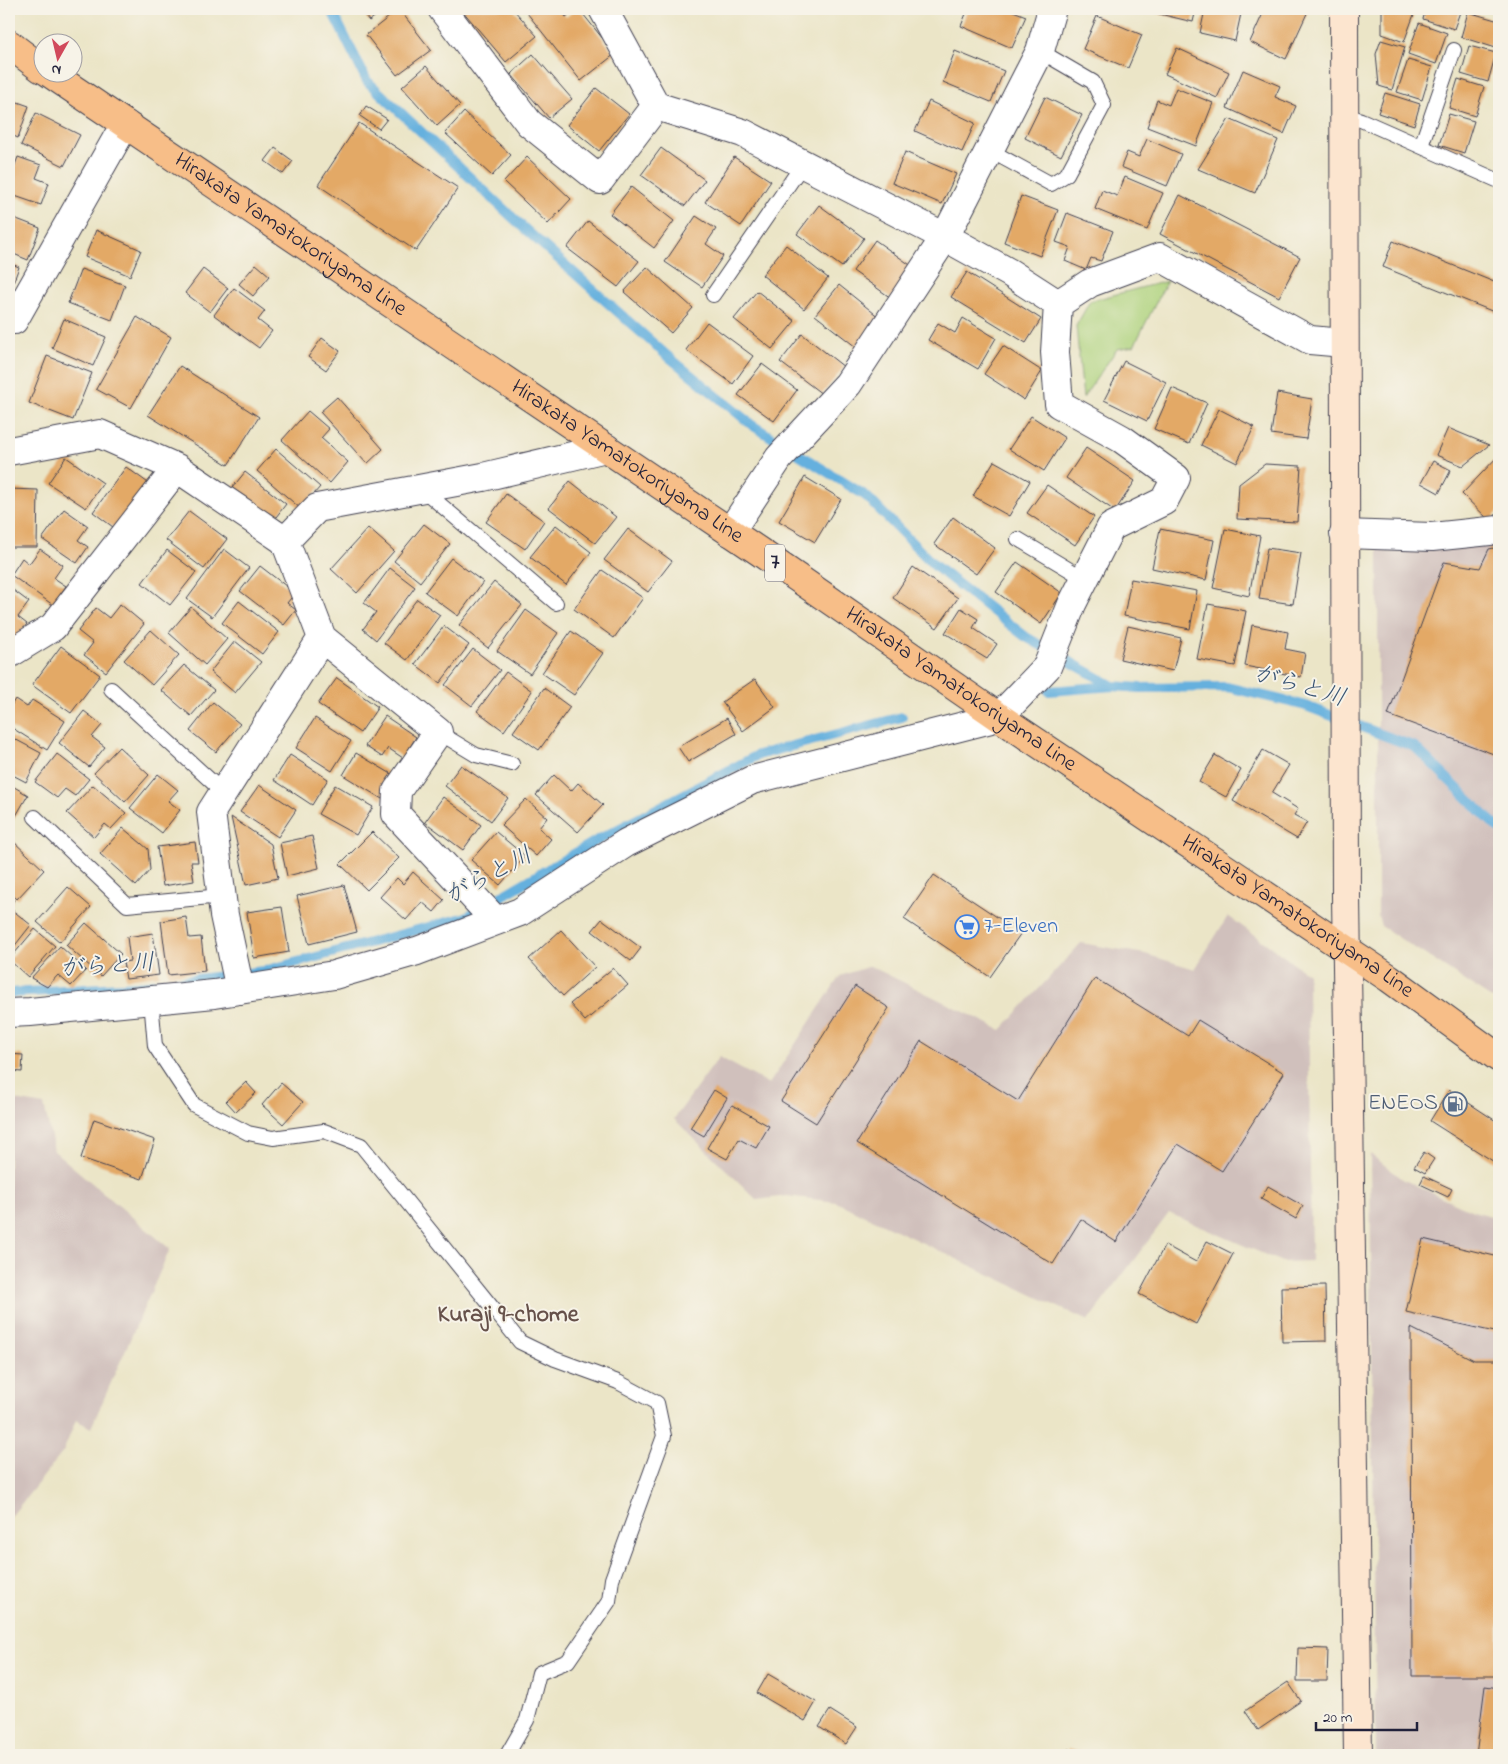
<svg xmlns="http://www.w3.org/2000/svg" width="1508" height="1764" font-family="'Indie Flower','Klee One',sans-serif">
	<style>
		.industrial { fill: #d0c0bc }
		.green { fill: #add27c; stroke: #687a5c }
		.lines { fill: none; stroke-linecap: round; stroke-linejoin: round }
		.stream { stroke: #65b0de; stroke-width: 10 }
		.building { fill: #e3a966 }
		.lane-casing { stroke: #403f50; stroke-width: 16 }
		.street-casing { stroke: #403f50; stroke-width: 30 }
		.secondary-casing { stroke: #403f50; stroke-width: 30 }
		.primary-casing { stroke: #403f50; stroke-width: 30 }
		.lane { stroke: #fff; stroke-width: 14 }
		.street { stroke: #fff; stroke-width: 28 }
		.secondary { stroke: #fce5cf; stroke-width: 28 }
		.primary { stroke: #f7be88; stroke-width: 28 }
		.labels { text-anchor: middle; dominant-baseline: central; stroke-width: 4; stroke-linejoin: round; paint-order: stroke }
		.shield { fill: #f7f3e8; stroke: #62616f; stroke-width: 1 }
		.shield-label { font-size: 21px; font-weight: bold; fill: #22223b }
		.street-label { font-size: 22px; fill: #22223b; stroke: #f7f3e8 }
		.shop-label { font-size: 22px; fill: #366cbe; stroke: #f7f3e8; text-anchor: start }
		.service-label { font-size: 22px; fill: #4e5e75; stroke: #f7f3e8; text-anchor: end }
		.water-label { font-size: 24px; font-style: italic; fill: #395474; stroke: #f7f3e8 }
		.neighbourhood-label { font-size: 24px; font-weight: bold; fill: #66514a; stroke: #f7f3e8 }
	</style>
	<rect width="100%" height="100%" fill="#f7f3e8"/>
	<filter id="ink" filterUnits="userSpaceOnUse"><feTurbulence type="fractalNoise" baseFrequency=".02" numOctaves="2"/><feDisplacementMap in="SourceGraphic" scale="10" xChannelSelector="R" yChannelSelector="G"/><feConvolveMatrix kernelMatrix="1 2 1 2 8 2 1 2 1" color-interpolation-filters="sRGB"/></filter>
	<filter id="wash" filterUnits="userSpaceOnUse"><feTurbulence type="fractalNoise" baseFrequency=".0096" numOctaves="4" result="noise"/><feDisplacementMap in="SourceGraphic" scale="20" xChannelSelector="R" yChannelSelector="G"/><feGaussianBlur stdDeviation="1.12" result="paint"/><feColorMatrix in="noise" values="0 0 0 0 0 0 0 0 0 0 0 0 0 0 0 0 0 1.4 0 .05"/><feComposite in="paint" operator="in"/></filter>
	<g filter="url(#wash)">
		<rect width="100%" height="100%" fill="#ebe5c7"/>
		<path class="industrial" d="M1499,537V1003L1381,926L1378,915V545Z
			M1228,916L1308,974L1311,1261L1282,1262L1169,1213L1088,1321L836,1202L787,1196L757,1200L674,1119L719,1057L769,1084L840,976L870,966L1001,1030L1081,943L1145,954L1195,969Z
			M9,1099L44,1105L54,1151L170,1249L91,1428L76,1420L63,1452L9,1519Z
			M1370,1154L1404,1180L1473,1211L1499,1218V1755H1376Z"/>
		<path class="green" d="M1167,281L1134,346L1117,349L1083,398L1076,326L1090,301Z"/>
		<g class="lines">
			<path class="stream" d="M331,9L367,81L526,230L664,353L752,425L866,496L935,566L1026,637L1113,686
				M1049,691L1113,686L1140,688L1227,687L1306,706L1415,747L1499,829
				M9,993L140,986L264,971L466,917L596,841L758,755L902,717"/>
		</g>
		<g id="blocks">
			<path class="building" d="M360,9H385L369,21Z
				M399,9L431,50L397,75L366,35Z
				M461,9H513L537,36L506,62Z
				M533,9H560L566,17L576,9H579L615,54L581,81L527,13Z
				M968,9H1008L1026,16L1012,48L961,26Z
				M1152,9H1196L1193,22L1151,12Z
				M1205,9H1242L1235,41L1200,33Z
				M1265,9H1309L1286,59L1250,42Z
				M1382,9H1416L1404,42L1382,34Z
				M1426,9H1461L1454,29L1423,19Z
				M1468,12L1499,21V49L1461,37Z
				M1097,16L1142,35L1128,68L1083,49Z
				M1419,23L1447,33L1436,64L1408,54Z
				M1381,40L1405,47L1392,90L1379,86L1376,54Z
				M1469,46L1496,53L1488,82L1461,74Z
				M1177,48L1229,72L1217,98L1165,74Z
				M955,51L1004,71L991,102L943,82Z
				M533,54L572,99L549,118L511,74Z
				M1408,60L1432,67L1422,100L1397,92Z
				M426,66L460,105L437,126L402,87Z
				M1243,70L1280,86L1275,97L1296,106L1284,134L1227,108Z
				M1458,79L1484,87L1475,116L1449,108Z
				M596,88L629,114L599,151L567,125Z
				M1176,88L1213,103L1196,146L1147,127L1157,100L1169,105Z
				M1385,93L1420,104L1414,125L1378,113Z
				M1045,97L1082,115L1061,156L1025,138Z
				M9,99L29,106L18,138L9,134Z
				M929,101L975,123L962,152L915,131Z
				M366,106L387,119L379,129L360,116Z
				M464,112L511,155L492,176L445,133Z
				M36,113L80,135L64,166L21,145Z
				M1449,114L1474,121L1464,153L1439,145Z
				M1229,119L1278,140L1255,193L1198,169Z
				M359,123L458,188L416,251L318,185Z
				M1147,139L1181,154L1167,186L1121,167L1127,152L1139,157Z
				M275,148L293,161L283,174L265,161Z
				M661,148L705,180L685,206L641,175Z
				M905,152L956,174L942,204L892,183Z
				M18,157L41,165L36,178L49,183L41,205L9,194V181Z
				M527,157L571,199L548,224L504,182Z
				M734,157L771,181L741,226L705,202Z
				M1125,177L1163,193L1147,230L1095,209L1102,190L1117,196Z
				M631,187L674,221L654,248L610,214Z
				M1180,195L1300,257L1279,297L1160,234Z
				M1021,196L1058,210L1040,256L1004,242Z
				M819,205L864,238L842,267L797,234Z
				M1067,213L1113,231L1101,261L1091,258L1086,270L1065,261L1070,247L1056,242Z
				M9,216L40,228L28,260L9,252Z
				M696,216L716,229L706,244L723,256L702,287L665,262Z
				M588,221L639,261L618,287L567,248Z
				M96,230L141,250L130,276L85,257Z
				M875,240L913,267L891,298L853,271Z
				M1393,241L1499,284V314L1383,267Z
				M786,245L828,278L804,309L762,275Z
				M9,263L19,267L9,294Z
				M256,264L270,276L253,296L239,284Z
				M647,267L693,308L671,333L624,292Z
				M81,269L125,285L112,320L68,303Z
				M203,269L228,288L210,312L185,293Z
				M967,272L1041,319L1026,343L951,297Z
				M839,285L880,318L856,347L815,315Z
				M234,288L265,311L258,320L272,331L259,348L214,315Z
				M757,291L795,321L772,349L734,319Z
				M137,317L171,337L131,408L96,389Z
				M963,318L996,338L978,369L928,340L938,323L955,333Z
				M64,319L106,337L93,366L52,348Z
				M707,322L753,356L733,384L686,350Z
				M802,334L844,367L822,394L780,362Z
				M322,338L340,351L326,370L308,357Z
				M1003,346L1042,371L1024,400L984,374Z
				M47,356L92,373L73,420L29,403Z
				M1124,361L1166,382L1147,421L1104,400Z
				M762,364L797,390L774,421L738,395Z
				M180,366L259,417L228,465L148,415Z
				M1172,388L1207,403L1189,444L1154,429Z
				M1277,393L1312,399L1306,439L1271,434Z
				M337,397L383,449L367,464L320,412Z
				M1219,409L1254,427L1237,463L1201,445Z
				M308,411L329,429L321,438L348,462L330,483L282,440Z
				M1031,416L1065,438L1044,471L1009,449Z
				M1448,428L1489,445L1463,466L1436,455Z
				M1086,448L1135,481L1115,511L1066,478Z
				M276,449L320,487L301,509L257,471Z
				M1499,455V511L1490,521L1462,494Z
				M66,457L103,483L86,508L48,483Z
				M994,461L1030,481L1009,516L973,496Z
				M1433,461L1451,470L1439,493L1421,483Z
				M1265,464L1301,466L1297,522L1237,519L1239,484Z
				M126,467L151,485L117,530L93,512Z
				M245,472L286,504L273,521L232,488Z
				M805,477L841,499L815,542L779,521Z
				M570,481L616,517L595,543L549,508Z
				M1047,485L1094,517L1075,545L1027,513Z
				M9,489L38,490L37,547H9Z
				M506,494L544,521L525,549L486,522Z
				M64,509L88,526L78,540L88,547L77,563L42,539Z
				M189,511L227,539L204,569L166,540Z
				M953,517L995,548L976,574L934,544Z
				M424,524L450,544L420,582L394,561Z
				M556,525L591,552L566,585L530,557Z
				M368,528L394,551L357,593L331,569Z
				M628,529L672,561L648,592L604,560Z
				M1160,529L1214,540L1206,580L1152,568Z
				M1225,529L1260,536L1249,596L1213,588Z
				M1499,547V756L1388,715L1444,562L1480,568L1489,549Z
				M1267,548L1301,553L1293,604L1259,599Z
				M40,549L63,565L54,578L66,586L53,605L11,575L22,558L29,564Z
				M224,549L249,568L212,617L187,599Z
				M167,550L196,572L170,605L142,583Z
				M451,558L483,582L458,616L425,592Z
				M1017,562L1062,593L1041,624L996,592Z
				M260,566L295,593L287,603L296,610L284,625L240,591Z
				M913,567L958,598L937,628L893,598Z
				M390,568L415,587L376,640L363,629L376,612L364,603Z
				M602,570L643,598L614,638L574,609Z
				M1131,579L1197,591L1190,629L1124,616Z
				M494,582L522,605L488,648L459,625Z
				M9,587L29,602L18,617L27,624L12,644L9,642Z
				M417,599L440,615L407,660L384,643Z
				M239,601L279,632L262,654L222,623Z
				M120,604L144,624L106,672L84,655L93,643L78,631L96,608L109,618Z
				M1208,604L1246,611L1235,666L1197,659Z
				M191,607L227,639L205,665L169,633Z
				M961,608L978,619L973,628L997,644L987,659L945,633Z
				M526,610L558,633L530,674L497,651Z
				M1252,625L1288,632L1285,649L1305,653L1301,677L1245,666Z
				M444,626L469,645L440,683L415,664Z
				M1128,626L1181,638L1173,671L1120,659Z
				M151,630L179,655L152,685L124,660Z
				M571,631L603,653L574,695L542,673Z
				M235,641L261,662L235,693L210,672Z
				M61,646L100,675L71,713L32,685Z
				M473,649L500,670L472,706L445,685Z
				M184,665L214,690L191,716L161,690Z
				M506,672L532,691L504,731L477,711Z
				M337,678L378,707L360,733L318,704Z
				M755,679L775,707L743,731L722,702Z
				M544,688L570,707L539,750L513,732Z
				M15,699L27,707L32,700L65,721L47,750L9,726V709Z
				M213,702L240,724L216,752L190,731Z
				M84,711L102,725L92,737L105,747L89,767L59,743Z
				M385,716L416,737L403,758L388,748L382,757L365,746Z
				M315,718L351,741L332,771L296,748Z
				M727,718L736,734L688,762L678,747Z
				M9,736L41,753L26,782L9,773Z
				M119,747L149,775L125,802L94,773Z
				M1263,750L1289,765L1272,793L1298,809L1294,815L1307,822L1297,839L1233,801Z
				M356,753L395,776L382,799L343,775Z
				M57,754L89,779L75,796L65,789L57,798L35,782Z
				M290,755L328,779L312,805L274,780Z
				M1215,755L1241,770L1226,797L1199,782Z
				M461,765L508,798L491,821L445,786Z
				M158,774L178,790L168,801L180,810L162,833L130,808Z
				M554,775L571,791L578,783L603,805L578,832L536,795Z
				M9,784L28,795L13,821L9,819Z
				M93,785L126,813L111,829L105,824L94,837L67,813Z
				M259,785L296,810L278,837L240,812Z
				M335,785L373,807L356,835L318,814Z
				M443,797L481,825L463,850L425,822Z
				M526,799L547,818L539,828L551,839L536,856L501,825Z
				M231,817L271,844L278,878L246,885Z
				M123,828L148,849L150,870L136,886L100,854Z
				M372,832L399,858L367,890L340,864Z
				M496,832L525,856L500,885L471,860Z
				M312,836L319,868L287,876L280,843Z
				M13,841L44,870L17,899L9,892V846Z
				M195,842L198,862H191L194,881L163,886L157,847Z
				M413,872L444,900L434,912L422,902L406,920L380,897L397,878L403,884Z
				M934,875L1021,933L990,977L904,919Z
				M344,885L357,932L309,944L297,896Z
				M68,887L91,907L60,942L37,922Z
				M9,895L14,900L9,907Z
				M282,907L289,952L254,958L247,912Z
				M11,909L31,925L9,953V911Z
				M186,917L189,938L201,937L205,971L168,975L161,921Z
				M602,919L641,948L631,961L592,931Z
				M86,923L121,954L101,976L66,945Z
				M35,929L55,946L28,977L9,960Z
				M561,930L595,967L563,996L529,959Z
				M153,933L159,975L126,979L123,962L130,961L127,937Z
				M60,946L86,970L71,986L58,975L47,987L31,978Z
				M613,968L628,985L585,1021L570,1004Z
				M1095,978L1188,1036L1198,1020L1284,1073L1222,1171L1178,1144L1116,1242L1081,1219L1053,1264L857,1143L921,1041L1018,1101Z
				M855,986L889,1008L816,1123L781,1101Z
				M9,1054L23,1055L22,1072L9,1071Z
				M246,1082L256,1093L236,1112L226,1101Z
				M281,1083L303,1102L283,1124L262,1105Z
				M714,1090L727,1098L704,1136L690,1128Z
				M1449,1090L1499,1123V1165L1430,1121Z
				M732,1105L769,1126L756,1148L739,1139L727,1159L707,1148Z
				M94,1119L155,1140L142,1179L81,1158Z
				M1424,1152L1434,1159L1425,1173L1414,1167Z
				M1424,1176L1452,1189L1448,1197L1420,1184Z
				M1268,1186L1303,1206L1296,1219L1261,1199Z
				M1423,1239L1499,1257V1333L1406,1312Z
				M1207,1241L1233,1254L1196,1324L1139,1294L1165,1245L1196,1262Z
				M1325,1286L1326,1341L1282,1342L1281,1287Z
				M1411,1328L1474,1360H1499V1676H1412Z
				M1298,1648L1328,1649L1327,1681H1297Z
				M768,1674L816,1702L805,1721L757,1693Z
				M1288,1682L1301,1701L1258,1730L1245,1711Z
				M1485,1686L1499,1688V1755H1476Z
				M830,1710L857,1727L846,1744L819,1727Z
				M1068,1749L1090,1755H1066Z"/>
		</g>
	</g>
	<g filter="url(#ink)">
		<use href="#blocks" fill-opacity="0" stroke="#403f50" stroke-width="1"/>
		<g class="lines">
			<g class="lane-casing">
				<path id="lane" d="M1344,115L1361,120L1499,181
					M1421,146L1454,50
					M989,150L1051,184L1067,174L1104,105L1093,82L1040,51
					M713,295L803,164
					M422,489L556,603
					M1018,539L1085,579
					M111,689L223,792
					M438,732L476,755L512,764
					M35,817L127,905L221,896
					M151,1000L155,1046L194,1105L248,1133L273,1138L324,1131L361,1145L520,1342L555,1359L618,1382L657,1403L664,1436L612,1579L609,1601L568,1661L539,1673L527,1720L507,1755"/>
			</g>
			<g class="street-casing">
				<path id="street" d="M442,9L529,123L600,180L656,106
					M603,9L656,106L743,133L945,237L848,384L779,458L730,532
					M1058,304L1090,283L1160,257L1310,340L1344,343
					M9,320H14L125,124
					M9,451L100,434L177,468L285,541
					M1344,534L1432,537L1499,530
					M322,638L438,732L397,791L396,814L496,921
					M9,654L53,627L177,468
					M240,990L224,915L211,812L322,638L285,541L317,508L483,477L606,448
					M9,1013L30,1012L214,994L334,975L417,951L520,912L626,843L752,780L999,717L1047,667L1072,604L1111,527L1164,501L1176,478L1122,439L1059,404L1055,352L1058,304L1010,273L945,237L1040,51L1052,9"/>
			</g>
			<g class="secondary-casing">
				<path id="secondary" d="M1344,9L1346,896L1358,1755"/>
			</g>
			<g class="primary-casing">
				<g id="primary">
					<path d="M9,44L42,69"/>
					<path id="s1" d="M48,72L760,552L999,717L1389,978L1499,1058"/>
				</g>
			</g>
			<use href="#lane" class="lane"/>
			<use href="#street" class="street"/>
			<use href="#secondary" class="secondary"/>
			<use href="#primary" class="primary"/>
		</g>
	</g>
	<defs>
		<g id="supermarket-ring" transform="scale(1.25)"><circle r="9.5" fill="#f7f3e8" stroke="#3f7fe0" stroke-width="1.5"/><path d="M-6-5.5h2.5l.6 2H6L4.5 2H-2.5L-4.4-4H-6ZM-1.5 3.2a1.3 1.3 0 1 0 .1 0ZM3 3.2a1.3 1.3 0 1 0 .1 0Z" fill="#3f7fe0"/></g>
		<g id="fuel-ring" transform="scale(1.25)"><circle r="9.5" fill="#f7f3e8" stroke="#5c6f8a" stroke-width="1.5"/><path d="M-5.5-6h7V0h2V4h1.3V-2.5L3-4.5l.8-.8L6-3V5H2.5V1h-1V6h-7ZM-4.2-4.7v3.2H.2V-4.7Z" fill="#5c6f8a"/></g>
	</defs>
	<g fill-rule="evenodd">
		<use href="#supermarket-ring" x="967" y="927"/>
		<use href="#fuel-ring" x="1455" y="1104"/>
	</g>
	<g class="labels">
		<rect class="shield" x="765" y="544.5" width="20" height="37" rx="4"/>
		<g class="shield-label">
			<text x="775" y="563">7</text>
		</g>
		<g class="street-label">
			<text stroke="none"><textPath href="#s1" startOffset="292">Hirakata Yamatokoriyama Line</textPath></text>
			<text stroke="none"><textPath href="#s1" startOffset="698">Hirakata Yamatokoriyama Line</textPath></text>
			<text stroke="none"><textPath href="#s1" startOffset="1102">Hirakata Yamatokoriyama Line</textPath></text>
			<text stroke="none"><textPath href="#s1" startOffset="1508">Hirakata Yamatokoriyama Line</textPath></text>
		</g>
		<g class="shop-label">
			<text x="984" y="927">7-Eleven</text>
		</g>
		<g class="service-label">
			<text x="1438" y="1104">ENEOS</text>
		</g>
		<g class="water-label">
			<text transform="translate(1299 687) rotate(16)">がらと川</text>
			<text transform="translate(489 877) rotate(-28)">がらと川</text>
			<text transform="translate(107 967) rotate(-4)">がらと川</text>
		</g>
		<g class="neighbourhood-label">
			<text x="508" y="1315">Kuraji 9-chome</text>
		</g>
	</g>
	<rect width="1508" height="1764" fill="none" stroke="#f7f3e8" stroke-width="30"/>
	<g transform="translate(58 58) rotate(188)"><circle r="24" fill="#f7f3e8" stroke="#a29fa3"/>
	<path d="M0-4L9 19L0 12L-9 19Z" fill="#d1495b"/>
	<text y="-8" font-size="14" font-weight="bold" text-anchor="middle" fill="#22223b">N</text>
	</g>
	<path d="M1316 1722v8h101v-8" fill="none" stroke="#22223b" stroke-width="2.5"/>
	<text x="1323" y="1722" font-size="15" fill="#22223b" stroke="#f7f3e8" stroke-width="4" paint-order="stroke">20 m</text>
</svg>
